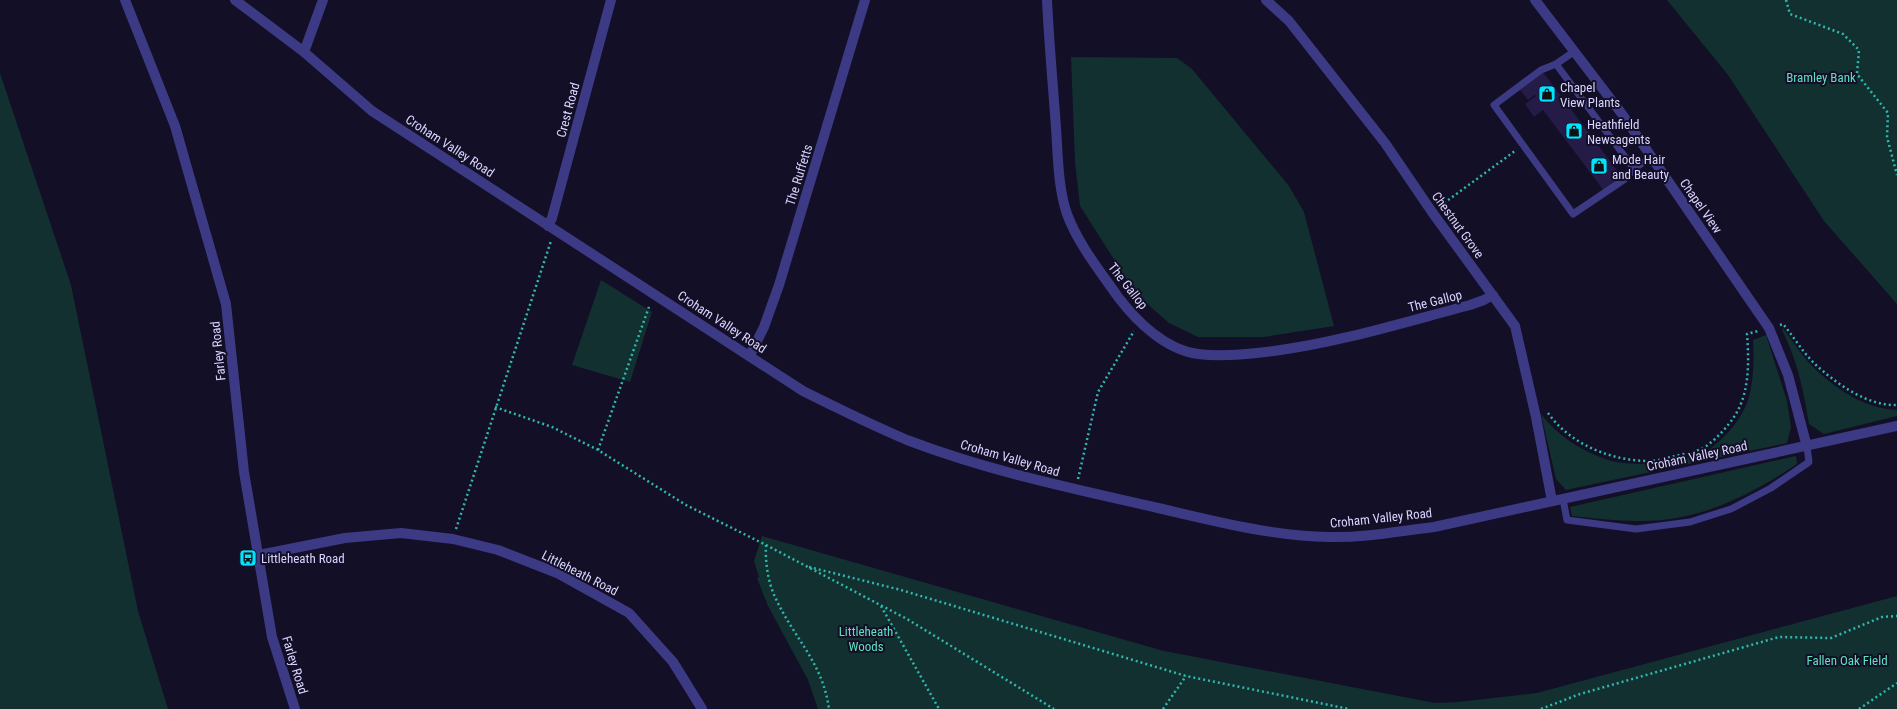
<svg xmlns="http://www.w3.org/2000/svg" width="1897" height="709" font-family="'Roboto Condensed',sans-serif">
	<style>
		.green { fill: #12302f }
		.building { fill: #241b47 }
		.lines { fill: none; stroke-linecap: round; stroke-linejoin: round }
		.path { stroke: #2fb8b0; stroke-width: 2.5; stroke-dasharray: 2 3; stroke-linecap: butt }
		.service { stroke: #3d3a85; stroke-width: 7 }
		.minor { stroke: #3d3a85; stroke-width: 10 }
		.tertiary { stroke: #3d3a85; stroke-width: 10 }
		.labels { text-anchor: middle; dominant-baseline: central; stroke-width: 4; stroke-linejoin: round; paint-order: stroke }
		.park-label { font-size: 13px; fill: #5fe0c0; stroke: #130f26 }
		.poi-label { font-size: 13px; fill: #d9d4ff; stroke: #130f26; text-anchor: start }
		.street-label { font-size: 13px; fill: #d9d4ff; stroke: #130f26 }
	</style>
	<rect width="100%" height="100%" fill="#130f26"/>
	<path class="green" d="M1667,0H1897V304L1824,221L1728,75Z
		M1071,57L1177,58L1192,69L1289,186L1304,212L1334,326L1264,337H1198L1169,323L1136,294L1080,206L1075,162Z
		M0,73L71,285L138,611L168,709H0Z
		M601,280L652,312L630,382L572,365Z
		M1783,328C1793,341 1802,356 1813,367C1835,389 1866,409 1897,410V416L1824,434L1809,424C1803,388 1798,363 1782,330Z
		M1766,335L1787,401L1791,427L1787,443L1566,490L1556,479L1541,414C1558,436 1581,451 1608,460C1634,468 1688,463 1711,448C1725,438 1741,419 1747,403C1754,383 1754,360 1753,340Z
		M1796,456L1797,464C1749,496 1696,523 1636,521C1615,521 1593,518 1572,516L1570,507Z
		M762,536L1164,651L1435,703L1458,702L1537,693L1897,596V709H818L808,680L768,606L757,578L759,577L754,561Z"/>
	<path class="building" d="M1543,72L1622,177L1604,191L1543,110L1534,117L1525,104L1536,96L1535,95L1528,100L1520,90Z"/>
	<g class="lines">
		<path class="path" d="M1786,0L1790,14L1843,34L1859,50L1857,74L1888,113L1887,137L1897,175
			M1440,206L1515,151
			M1780,325L1783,324C1794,337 1803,353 1816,365C1837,384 1867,406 1897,405
			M495,407L552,427L598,450L686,505L766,545L907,619L1054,709
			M1548,413C1570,444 1611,461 1649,461C1657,461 1667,458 1675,456C1687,453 1700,452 1709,444C1718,437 1728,426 1734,417C1750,393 1749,361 1747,334L1758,331
			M598,450L650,304
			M1078,479L1098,392L1134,331
			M456,529L551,241
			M766,545C765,562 768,583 776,599C794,638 823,663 829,709
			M809,567L901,590L1186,676L1349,709
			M881,606L939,709
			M1163,709L1186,676
			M1541,709L1580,694L1779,637L1831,638L1882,617L1897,616
			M1859,709L1897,683"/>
		<path class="service" d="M1575,51L1556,64L1634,169L1651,157
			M1556,64L1541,70L1494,105L1573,214L1625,179L1634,169
			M1563,499L1567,520L1636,529L1690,522L1731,509L1771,488L1809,462L1807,447"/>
		<path class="minor" d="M235,0L304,52L372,111L803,391C837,408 872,425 907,440C988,471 1074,489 1158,508C1214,521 1271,536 1329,537C1364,538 1399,531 1434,527L1897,426
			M1047,0C1049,43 1053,85 1056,128C1058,156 1058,188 1067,214C1078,244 1100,271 1118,297C1137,322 1166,350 1198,354C1223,357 1249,354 1274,351C1341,342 1405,322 1470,305L1484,300L1493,295
			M1266,0L1289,21L1385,143L1432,212L1515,326L1536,417L1552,501
			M1535,0L1622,114L1769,328L1788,375L1807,447
			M304,52L323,0
			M548,226L552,218L611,0
			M750,355L764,327L779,285L865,0
			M259,555L345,538L401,533L453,539L498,550L557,573L629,613L673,662L702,709"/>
		<path class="tertiary" d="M125,0L175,126L226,304L244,472L272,637L295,709"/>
	</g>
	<defs>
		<g id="shop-square" transform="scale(0.9)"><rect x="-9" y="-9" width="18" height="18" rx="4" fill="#00e5ff" stroke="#130f26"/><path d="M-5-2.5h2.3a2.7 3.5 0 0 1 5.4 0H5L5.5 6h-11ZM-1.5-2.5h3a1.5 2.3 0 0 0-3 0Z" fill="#111"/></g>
		<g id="bus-square" transform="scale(0.9)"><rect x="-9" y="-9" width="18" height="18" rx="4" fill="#00e5ff" stroke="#130f26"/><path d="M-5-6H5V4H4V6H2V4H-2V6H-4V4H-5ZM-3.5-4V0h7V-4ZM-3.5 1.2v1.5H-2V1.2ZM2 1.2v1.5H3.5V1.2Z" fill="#111"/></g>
	</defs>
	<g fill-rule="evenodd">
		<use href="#shop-square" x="1547" y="94"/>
		<use href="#shop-square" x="1574" y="131"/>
		<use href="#shop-square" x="1599" y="166"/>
		<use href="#bus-square" x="248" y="558"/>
	</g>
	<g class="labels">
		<g class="park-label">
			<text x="1821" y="77">Bramley Bank</text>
			<text x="866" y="631">Littleheath<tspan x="866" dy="15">Woods</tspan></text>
			<text x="1847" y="660">Fallen Oak Field</text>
		</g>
		<g class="poi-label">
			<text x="1560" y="87">Chapel<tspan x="1560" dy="15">View Plants</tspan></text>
			<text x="1587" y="124">Heathfield<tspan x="1587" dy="15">Newsagents</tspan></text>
			<text x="1612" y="159">Mode Hair<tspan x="1612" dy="15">and Beauty</tspan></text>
			<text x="261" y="558">Littleheath Road</text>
		</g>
		<g class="street-label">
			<text transform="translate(568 110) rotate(-75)">Crest Road</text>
			<text transform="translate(450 146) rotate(33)">Croham Valley Road</text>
			<text transform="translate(799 175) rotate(-73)">The Ruffetts</text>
			<text transform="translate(1701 206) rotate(55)">Chapel View</text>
			<text transform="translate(1458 225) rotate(54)">Chestnut Grove</text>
			<text transform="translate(1128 286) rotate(52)">The Gallop</text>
			<text transform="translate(1435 301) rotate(-14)">The Gallop</text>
			<text transform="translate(722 322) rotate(33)">Croham Valley Road</text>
			<text transform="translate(218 351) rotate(-96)">Farley Road</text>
			<text transform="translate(1697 456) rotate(-12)">Croham Valley Road</text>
			<text transform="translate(1010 458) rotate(16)">Croham Valley Road</text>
			<text transform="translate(1381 518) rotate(-6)">Croham Valley Road</text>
			<text transform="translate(580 573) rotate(27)">Littleheath Road</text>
			<text transform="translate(295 665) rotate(73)">Farley Road</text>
		</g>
	</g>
</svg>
